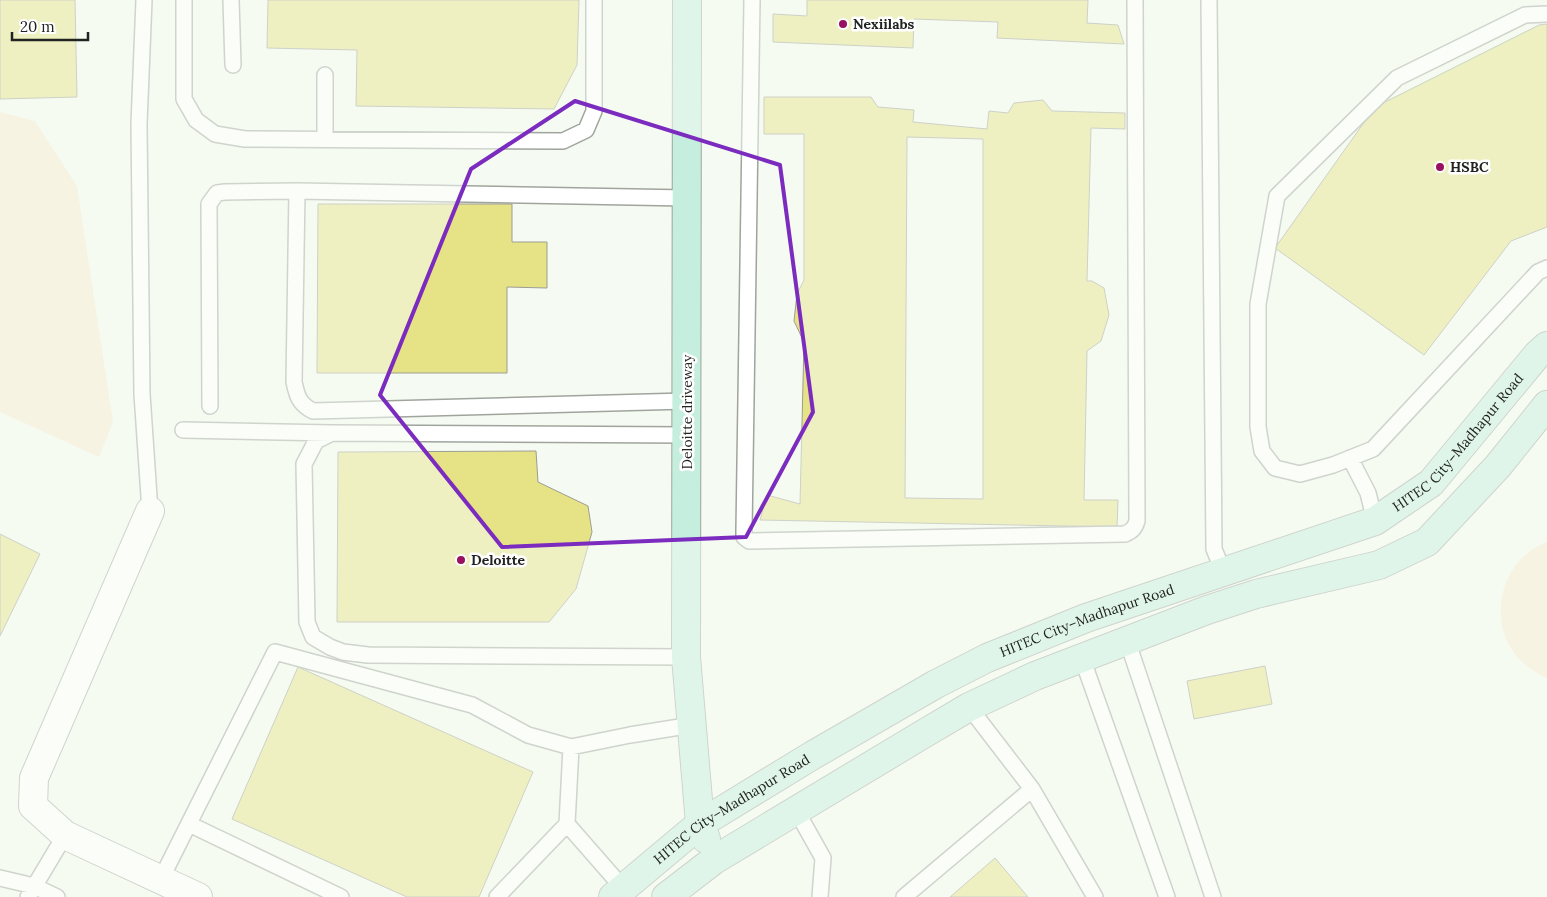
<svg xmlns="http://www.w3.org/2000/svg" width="1547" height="897" font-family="Lora,serif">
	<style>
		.green { fill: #f9e8cf }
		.building { fill: #e6e286; stroke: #9d9d93; fill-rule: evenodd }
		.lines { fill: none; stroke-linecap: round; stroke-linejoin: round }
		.lane-casing { stroke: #9fa59d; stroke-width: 18 }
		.street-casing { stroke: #9fa59d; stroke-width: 30 }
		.secondary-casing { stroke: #9fa59d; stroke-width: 30 }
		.lane { stroke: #fff; stroke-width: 15 }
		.street { stroke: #fff; stroke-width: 28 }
		.secondary { stroke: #c5eede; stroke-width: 28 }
		.marked { fill: none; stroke: #7b2cbf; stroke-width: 4; stroke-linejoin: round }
		.poi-dot { fill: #9b0f5f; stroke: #fff; stroke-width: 2 }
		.labels { text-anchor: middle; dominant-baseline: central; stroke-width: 5; stroke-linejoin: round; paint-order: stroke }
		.poi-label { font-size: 14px; font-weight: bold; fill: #212320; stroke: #fff; text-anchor: start }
		.street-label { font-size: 14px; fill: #212320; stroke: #fff }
	</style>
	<rect width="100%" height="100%" fill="#f5fbf2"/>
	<path class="green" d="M0,112L35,121L77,186L113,422L99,457L0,412Z
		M1547,542V678C1541,676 1536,672 1531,669C1483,637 1495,561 1547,542Z"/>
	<path class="building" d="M0,0H75L77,97L0,99Z
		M268,0H579L577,65L554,109L356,106L357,50L267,48Z
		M807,0H1088L1087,23L1118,25L1124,44L997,38L998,22L914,19L913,48L773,42V14L807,16Z
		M1547,24V227L1511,241L1424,355L1275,248L1375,107L1539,25Z
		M764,97H871L878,107L914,110L913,122L987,129L989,111L1008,113L1014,103L1043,100L1052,111L1125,113V129L1091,128L1087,281H1092L1104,288L1109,315L1101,341L1087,351L1084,500H1118L1117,527L760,520L767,495L800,504L804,342L794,321L797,294L804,280V134H764ZM907,137L983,139V499L905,498Z
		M318,204H512V242H547V288L507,287V373H317Z
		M536,451L538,482L588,506L592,532L576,589L549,622H337L338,452Z
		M0,534L40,554L0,636Z
		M1265,666L1272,704L1194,719L1187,681Z
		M298,667L533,772L479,897H407L232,819Z
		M995,858L1028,897H950Z"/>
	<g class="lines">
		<g class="lane-casing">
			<path id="lane" d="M144,0L139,124L142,394L150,511
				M184,0V99L196,120L215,134L245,139L563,141L586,130L594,111V0
				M231,0L233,65
				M752,0L744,531V537L749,541L1125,534C1132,531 1135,528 1137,521L1135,0
				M1209,0L1214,549L1223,571
				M1547,14L1525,15L1397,78L1277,196L1258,304V427L1262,451L1275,468L1300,474L1333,465L1373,449L1538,272L1547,268
				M325,75V139
				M686,401L313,411C299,404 297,396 294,382L297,191L687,198
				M210,406L209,204L217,193L225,192L297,191
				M183,430L332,433L687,435
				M332,433L316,441L304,464L307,622L313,637L330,647L343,652L368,655L686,657
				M1350,458L1368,493L1375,521
				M1127,640L1213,897
				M1082,658L1167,897
				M969,707L1032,789L1095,897
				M571,747L567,824L623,888
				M796,810L823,858L820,897
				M189,824L341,897
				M0,878L34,886L57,897
				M161,879L275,652L472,705L528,735L571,747L630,735L692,725
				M28,897L65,835
				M497,897L567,824
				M904,897L1032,789"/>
		</g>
		<g class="street-casing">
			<path id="street" d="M150,511L34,778L33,806L65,835L198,897"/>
		</g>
		<g class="secondary-casing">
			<g id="secondary">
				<path d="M687,0L686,657L700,824L706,839"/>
				<path id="s1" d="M613,897L700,824L813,755L936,684L987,658L1086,618L1375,521L1431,483L1537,355L1547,346"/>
				<path d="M666,897L714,860L920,736L969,707L1035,676L1207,610L1256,594L1379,565L1427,542L1498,466L1547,405"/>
			</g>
		</g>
		<use href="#lane" class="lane"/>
		<use href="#street" class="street"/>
		<use href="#secondary" class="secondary"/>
	</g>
	<path d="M0 0H1547V897H0ZM575,101L780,165L813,412L746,537L502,547L380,395L471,169Z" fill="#f5fbf2" fill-opacity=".55" fill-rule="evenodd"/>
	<path class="marked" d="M575,101L780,165L813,412L746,537L502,547L380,395L471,169Z"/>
	<g class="poi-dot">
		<circle cx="843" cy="24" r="5"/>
		<circle cx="1440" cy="167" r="5"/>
		<circle cx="461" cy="560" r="5"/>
	</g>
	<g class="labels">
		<g class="poi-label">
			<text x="853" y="24">Nexiilabs</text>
			<text x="1450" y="167">HSBC</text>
			<text x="471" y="560">Deloitte</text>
		</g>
		<g class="street-label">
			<text transform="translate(687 412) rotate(-90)">Deloitte driveway</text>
			<text stroke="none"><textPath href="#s1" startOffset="972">HITEC City–Madhapur Road</textPath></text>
			<text stroke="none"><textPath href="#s1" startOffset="552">HITEC City–Madhapur Road</textPath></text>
			<text stroke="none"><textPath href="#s1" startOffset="148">HITEC City–Madhapur Road</textPath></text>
		</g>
	</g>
	<path d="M12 32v8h76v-8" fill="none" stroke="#212320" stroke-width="2.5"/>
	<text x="20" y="32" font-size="15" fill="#212320" stroke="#ffffff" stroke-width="4" paint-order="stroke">20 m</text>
</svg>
